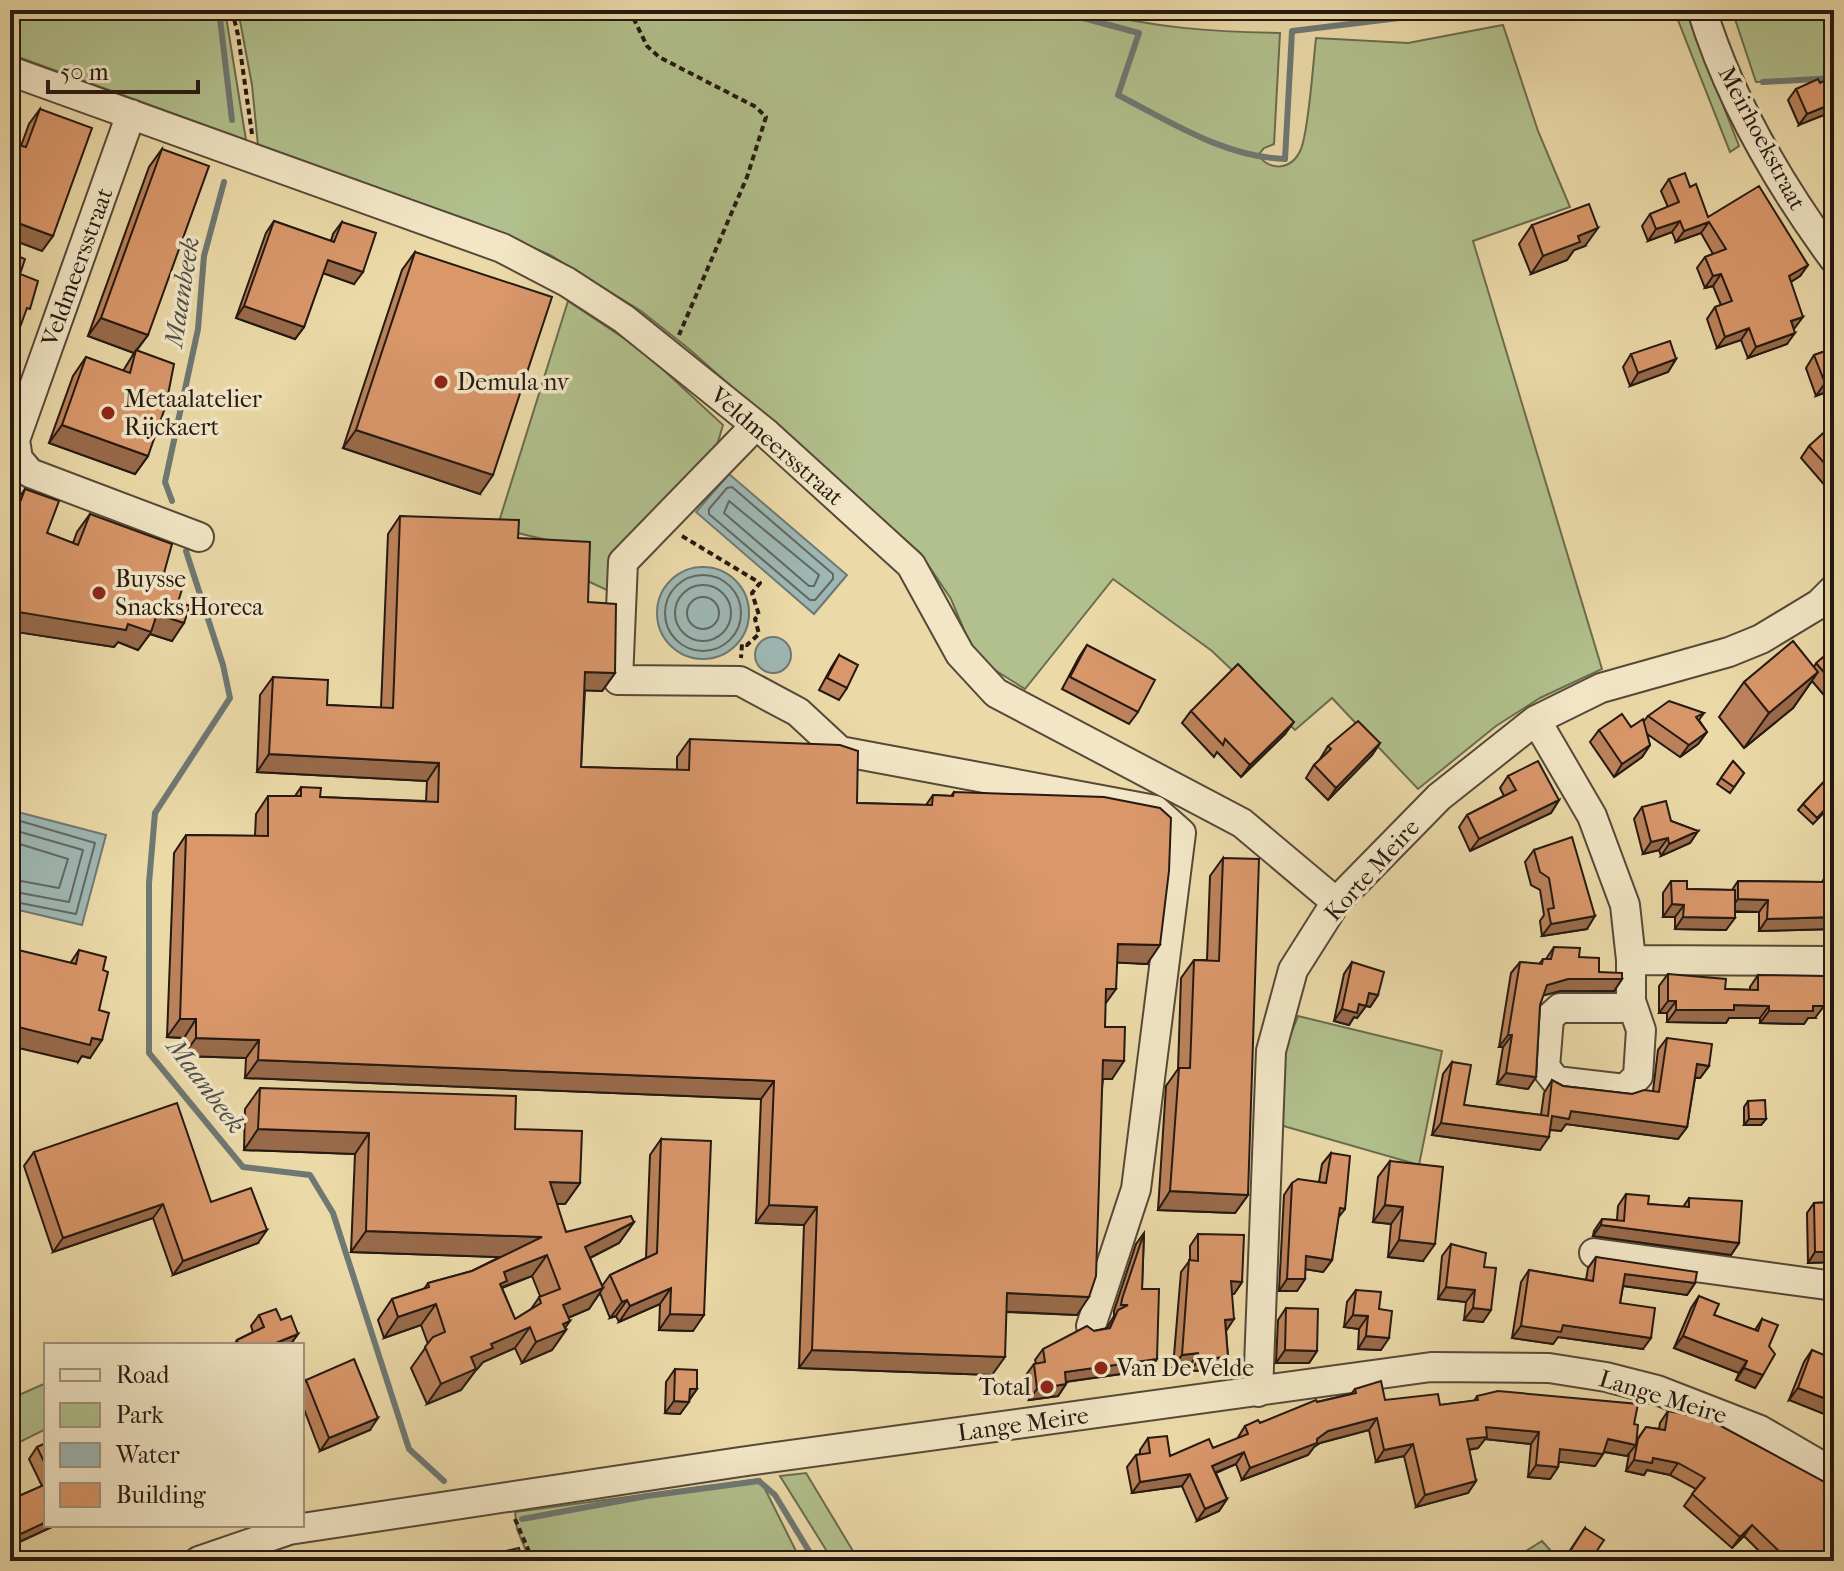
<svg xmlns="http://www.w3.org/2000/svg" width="1844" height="1571" font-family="'IM FELL French Canon',serif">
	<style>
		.green { fill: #b1c08c; stroke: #6b6c4f; stroke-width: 2 }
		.water { fill: #9eb7b3; stroke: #6e7873; stroke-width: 2 }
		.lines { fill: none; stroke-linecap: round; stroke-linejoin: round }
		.shore { stroke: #626862; stroke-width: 2 }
		.stream { stroke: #6e7873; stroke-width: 6 }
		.minor-casing { stroke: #564938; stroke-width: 32 }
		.path { stroke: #251912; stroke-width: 4; stroke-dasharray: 6 4; stroke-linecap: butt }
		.minor { stroke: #f2e6c6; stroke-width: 28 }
		.wall { fill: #bb825b; stroke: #251912; stroke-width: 2; fill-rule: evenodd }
		.shaded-wall { fill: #986a4a; stroke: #251912; stroke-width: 2 }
		.building { fill: #d9976a; stroke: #251912; stroke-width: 2; fill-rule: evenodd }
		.poi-dot { fill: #8f2418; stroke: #f2e6c6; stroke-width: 3 }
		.labels { text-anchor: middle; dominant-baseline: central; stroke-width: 7; stroke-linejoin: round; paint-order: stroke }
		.street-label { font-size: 24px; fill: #251912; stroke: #f2e6c6 }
		.poi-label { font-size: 24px; fill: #251912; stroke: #f2e6c6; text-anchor: start }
		.water-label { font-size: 26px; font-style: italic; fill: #4f504a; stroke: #f2e6c6 }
	</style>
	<rect width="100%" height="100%" fill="#ebd9a8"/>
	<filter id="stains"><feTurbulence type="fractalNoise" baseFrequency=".0025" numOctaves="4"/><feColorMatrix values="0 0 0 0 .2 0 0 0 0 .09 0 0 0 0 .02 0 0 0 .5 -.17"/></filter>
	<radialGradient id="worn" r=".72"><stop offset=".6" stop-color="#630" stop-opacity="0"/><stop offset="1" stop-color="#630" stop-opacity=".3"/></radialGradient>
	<path class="green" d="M10,10H225L246,140L10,54Z
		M238,10H1088C1151,28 1215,32 1280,33L1274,144L1264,148L1258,155C1271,172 1292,170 1301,149C1309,129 1313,63 1316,38L1408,43L1503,25L1538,131L1570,207L1473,241L1602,669L1540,698L1496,726L1418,789L1332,698L1295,730L1212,651L1113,579L1025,689L990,667L972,649L951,599L920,553L689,349L641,311L550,255L477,223L258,146L252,85Z
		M1674,10H1686L1739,146L1730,152Z
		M1732,10H1834V79L1756,82Z
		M568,301L643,351L723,425L714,455L609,591L579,577L580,548L497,528Z
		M1298,1016L1442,1051L1419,1165L1280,1125L1283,1053Z
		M46,1383V1429L10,1447V1399Z
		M806,1473L859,1561H833L780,1476Z
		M760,1479L801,1561H530L517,1529L515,1512Z
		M1542,1541L1560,1561H1510Z"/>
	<path class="water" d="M729,474L847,575L814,614L696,512Z
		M657 613a46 46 0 1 1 92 0a46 46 0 1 1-92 0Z
		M755 655a18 18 0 1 1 36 0a18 18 0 1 1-36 0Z
		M10,810L106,835L82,925L10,908Z"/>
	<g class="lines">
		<path class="shore" d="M732,487L833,574V579L815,600H810L709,514V509L727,488Z
			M729,501L819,575L814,586H809L724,513Z
			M665 613a38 38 0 1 1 76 0a38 38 0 1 1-76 0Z
			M675 613a28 28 0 1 1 56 0a28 28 0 1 1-56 0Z
			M687 613a16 16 0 1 1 32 0a16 16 0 1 1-32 0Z
			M10,818L95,843L76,914L10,901
			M10,829L83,850L69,902L10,891
			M10,841L68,859L59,888L10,879"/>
		<path class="stream" d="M219,10L232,120
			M1053,10L1139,33L1118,95C1171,122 1224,157 1285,159L1292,31L1465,10
			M1763,82L1834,78
			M172,501L165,482L198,329L204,256L224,182
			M186,551L223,665L230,698L155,813L149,883V1053L243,1167L310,1175L333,1213L409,1449L444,1481
			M522,1519L647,1496L759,1481L775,1495L815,1561"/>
		<g class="minor-casing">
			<path id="minor" d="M1702,10C1730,101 1778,183 1834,259
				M10,71L502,248L567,282L624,319L767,434L911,565L960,654L996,693L1242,823L1336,902
				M131,114L15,440L18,459L30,473L199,537
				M756,425L623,562L618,680L740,681L798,712L840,751L1155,810L1181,833L1136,1189L1091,1326
				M1536,720L1592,816L1625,905L1631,960L1834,961
				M1631,960V1001L1641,1030L1638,1076L1625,1089L1556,1081L1545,1067L1549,1018L1560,1008H1621L1631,1001
				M1594,1253L1834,1286
				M1258,1392L1271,1051L1293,970L1336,902L1439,797L1536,720L1601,688L1729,652L1761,639L1819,604L1834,589
				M199,1561L289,1530L740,1462L1431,1367L1549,1368L1606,1377L1657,1390L1760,1430L1834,1473"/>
		</g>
		<path class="path" d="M232,10L238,35L252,134
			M617,10L631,13L647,46L659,57L756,107L766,117L747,177L679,335
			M682,536L760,583L752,593L759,615L755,619L759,634L747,645L742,644L741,658
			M515,1519L533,1561"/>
		<use href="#minor" class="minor"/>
	</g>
	<path class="wall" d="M1834,76L1799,125L1788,100L1796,89L1820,83Z
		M40,109L42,251L21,146L29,124Z
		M1834,135V171L1829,172L1824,147L1831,136Z
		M162,149L148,335L137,350L148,456L135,474L49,443L73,376L86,357L123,371L134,353L88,336L149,167Z
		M1669,179L1690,187L1708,217L1808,265L1800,276L1791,282L1794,329L1787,344L1748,358L1741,340L1717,348L1707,319L1715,307L1721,305L1713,286L1705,288L1697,268L1705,257L1713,254L1701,233L1676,242L1672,232L1648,241L1642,226L1650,214L1668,207L1661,191Z
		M274,221L331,241L333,234L342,222L354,284L323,273L304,327L295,339L236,318L266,233Z
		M1532,225L1585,246L1574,250L1567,260L1531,274L1519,244Z
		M415,252L480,494L343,448L402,270Z
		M1834,348V389L1816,396L1806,368L1814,355Z
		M1631,354L1676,359L1668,372L1630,386L1623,367Z
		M1834,429V496L1801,458L1809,446Z
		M25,489L47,533L73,543L77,532L90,514L164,573L178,602L172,641L150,634L138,650L118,642L114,647L12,631L18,499Z
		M400,516L518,538L588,602L615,673L602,691L585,690L581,767L677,770V757L690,739L857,803L926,805L933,795L951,796L954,792L1147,964L1117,962L1105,1004V1027L1112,1079H1103L1077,1315L1006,1312L992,1375L799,1368L804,1225L756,1223L761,1099L245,1078L246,1058L183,1056L184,1038L167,1037L174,853L186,835L255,836L256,814L268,796H295L301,787L320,797L426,801L427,781L257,772L260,695L273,677L327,705L381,708L388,534Z
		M1087,645L1138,712L1129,724L1062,689L1079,657Z
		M1834,648V707L1812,681L1793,708L1744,748L1719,717L1744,682L1813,667Z
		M839,655L847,688L839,700L819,690L831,668Z
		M1191,711L1285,734L1241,777L1217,752L1214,757L1182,723Z
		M1704,713L1699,720L1707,732L1698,744L1680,757L1647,734L1650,745L1642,757L1614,777L1590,742L1599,730L1631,727L1644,721L1648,716Z
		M1380,743L1372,755L1328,800L1306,778L1314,765L1321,759H1320L1328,746Z
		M1733,761L1744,773L1730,793L1717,784Z
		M1834,771V802L1813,824L1798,810L1803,804Z
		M1508,776L1559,800L1551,813L1470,851L1459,827L1467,815L1504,796L1500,788Z
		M1642,807L1671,821L1698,831L1690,843L1661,856L1659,850L1643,854L1634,819Z
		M1534,850L1587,929L1542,936L1540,921L1544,915L1540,890L1531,885L1525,862Z
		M1223,858L1248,1195L1235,1213L1158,1210L1166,1086L1178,1069L1181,978L1194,960H1207L1210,876Z
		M1827,874L1834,929L1759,931V912H1735L1726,930L1675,929V917H1663V893L1671,881L1687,889L1732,890L1738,881L1822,882Z
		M1554,947L1579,957L1599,972L1622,979L1614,991H1560L1543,995L1540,1005L1536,1077L1528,1089L1497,1084L1503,1047H1499L1511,973L1520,962L1539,964L1543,959H1546Z
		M79,950L103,970L99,1010L90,1058L82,1056L78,1062L71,962Z
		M1352,962L1378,995L1370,1007L1366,1006L1357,1018L1354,1017L1349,1025L1334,1021L1344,974Z
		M1668,974L1725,989L1750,990V987L1758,975L1815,1018H1808L1804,1024L1760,1023V1018H1729L1726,1023L1667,1022V1013H1659V986Z
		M1667,1038L1709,1066L1700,1078H1695L1687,1127L1678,1139L1566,1124L1561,1131L1550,1130L1540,1150L1432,1135L1443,1074L1452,1062L1464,1105L1541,1115L1544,1093L1552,1080L1563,1086L1632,1094L1653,1091L1658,1050Z
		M260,1088L515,1129L580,1183L565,1204H556L566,1232L634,1222L619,1243L590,1258L602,1286L610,1275L646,1258L650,1155L661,1139L693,1331L659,1330L660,1304L619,1322L616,1316L610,1318L600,1293L589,1309L568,1318L565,1328L566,1330L552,1350L522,1363L515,1348L483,1362L478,1368L476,1370L461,1390L427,1404L411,1368L428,1344L421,1325L384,1338L378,1320L392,1299L424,1289L428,1283L472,1271L500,1257L351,1252L355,1154L244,1150L245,1109ZM532,1276L540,1296L531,1309L515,1319L502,1288Z
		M1748,1101L1766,1119L1761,1125H1744V1107Z
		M34,1152L211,1202L258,1243L173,1275L153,1218L53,1252L24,1166Z
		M1331,1153L1345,1209L1338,1218L1332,1260L1323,1272L1305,1269V1279L1297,1291H1279L1284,1195L1292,1183L1319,1182L1322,1164Z
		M1390,1161L1423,1261L1388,1257L1391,1224L1373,1222L1378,1177Z
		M1626,1194L1648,1204L1683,1207L1689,1198L1739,1243L1731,1255L1593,1236L1594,1231L1602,1219L1617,1220L1618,1206Z
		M1834,1202V1262L1808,1263L1807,1213L1814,1203Z
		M1144,1233L1142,1289L1157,1359L1149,1370L1066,1382V1384L1058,1396L1029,1400L1026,1375L1034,1364L1036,1363L1035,1360L1043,1349L1094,1331L1107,1328L1114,1316V1311L1136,1244Z
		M1198,1234L1242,1282L1234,1294H1232L1226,1331L1228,1357L1220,1369L1191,1371L1190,1365L1173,1367L1181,1272L1190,1260V1246Z
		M1451,1244L1484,1267L1483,1322L1464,1320L1466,1302L1438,1299L1442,1256Z
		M1596,1257L1695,1283L1687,1295L1623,1286L1620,1303L1643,1349L1558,1337L1553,1344L1512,1338L1521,1282L1529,1270L1586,1280L1588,1268Z
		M1356,1290L1379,1309L1381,1350L1358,1349L1359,1329L1344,1327L1347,1302Z
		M1699,1296L1714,1315L1755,1330L1762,1319L1769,1346L1763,1375L1755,1388L1736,1380L1739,1373L1674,1348L1691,1308Z
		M1286,1308L1317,1351L1309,1363H1276L1278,1320Z
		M259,1315L281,1320L298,1334L290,1345H234L237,1340L253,1332L251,1326Z
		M1812,1350L1832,1366L1789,1400L1804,1362Z
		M675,1369L697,1389L680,1414L665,1413L666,1382Z
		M306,1380L370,1430L320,1451L302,1404V1386Z
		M1355,1389L1385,1400L1440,1405L1474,1401L1477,1396L1634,1424L1636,1441L1646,1427L1659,1429L1660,1423L1668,1411L1834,1561H1769L1744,1536L1732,1548L1684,1506L1696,1489L1670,1475L1647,1470L1644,1475L1626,1471L1629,1454L1627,1456L1604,1452L1595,1466L1559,1461L1558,1467L1550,1479L1528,1477L1531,1444L1485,1439L1478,1448L1469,1450L1476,1481L1468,1493L1416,1507L1404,1456L1376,1462L1369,1430L1320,1443L1314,1447L1308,1455L1242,1480L1236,1464L1216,1473L1227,1499L1219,1511L1197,1521L1182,1486L1132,1493L1127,1467L1136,1455L1140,1454V1450L1148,1438L1170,1456L1213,1448L1237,1439L1245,1426L1260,1423L1317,1402L1351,1394Z
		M46,1443V1525H56L11,1546L10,1561V1500L42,1486L29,1459L37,1447Z
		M1585,1528L1590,1561H1563Z"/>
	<path class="shaded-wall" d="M1834,103V111L1799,125L1807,114Z
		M10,220L53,236L42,251L10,239Z
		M1680,221L1672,232L1648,241L1656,229Z
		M1709,222L1701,233L1676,242L1684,231Z
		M1598,228L1585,246L1574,250L1567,260L1531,274L1543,256L1578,236Z
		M328,260L363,272L354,284L320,272Z
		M1808,265L1800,276L1781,288L1789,276Z
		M1721,274L1713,286L1705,288L1713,276Z
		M244,306L304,327L295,339L236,318Z
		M1803,317L1794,329L1791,321Z
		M101,318L148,335L134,353L88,336Z
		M1749,328L1741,340L1717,348L1725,337Z
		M1795,333L1787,344L1748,358L1756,347Z
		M1676,359L1668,372L1630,386L1638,373Z
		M1834,380V389L1816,396L1825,383Z
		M62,425L148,456L135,474L49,443Z
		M356,430L493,475L480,494L343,448Z
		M19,612L128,624L157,614L184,623L172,641L150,634L138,650L118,642L114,647L10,631Z
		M585,672L615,673L602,691L573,690Z
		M1818,672L1793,708L1744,748L1769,713Z
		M1294,722L1285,734L1241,777L1250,765Z
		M1707,732L1698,744L1680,757L1689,745Z
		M1380,743L1372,755L1328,800L1336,788Z
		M1650,745L1642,757L1614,777L1622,764Z
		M269,754L439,763L427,781L257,772Z
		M1559,800L1551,813L1470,851L1479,839Z
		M1698,831L1690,843L1661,856L1669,844Z
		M1668,838L1659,850L1643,854L1651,842Z
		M1738,899L1768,900L1759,912L1729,911Z
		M1672,904L1684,905L1675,917H1663Z
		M1595,916L1587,929L1542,936L1551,924Z
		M1683,917L1735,918L1726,930L1675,929Z
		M1834,917V929L1759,931L1767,919Z
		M1118,944L1160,945L1147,964L1105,962Z
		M1568,979H1622L1614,991H1560L1538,997L1547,985Z
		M1106,989H1116L1103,1007Z
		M1369,993L1378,995L1370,1007L1361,1004Z
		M1668,1001H1676L1667,1013H1659Z
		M1359,1004L1366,1006L1357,1018L1354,1017L1349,1025L1334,1021L1342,1009Z
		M1734,1005L1769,1006L1760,1018H1729L1726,1023L1667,1022L1676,1010Z
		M1813,1006H1824L1815,1018H1808L1804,1024L1760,1023L1769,1011Z
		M180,1019H196L184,1038L167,1037Z
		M10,1025L92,1038L102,1040L90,1058L82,1056L78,1062L10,1046Z
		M1508,1035H1512L1503,1047H1499Z
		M196,1038L259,1040L246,1058L183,1056Z
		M258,1060L774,1081L761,1099L245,1078Z
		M1103,1060L1124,1061L1112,1079H1091Z
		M1697,1064L1709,1066L1700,1078L1689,1077Z
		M1506,1073L1536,1077L1528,1089L1497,1084Z
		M1571,1111L1687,1127L1678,1139L1566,1124L1561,1131L1544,1129L1552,1116Z
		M1749,1119H1766L1761,1125H1744Z
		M1441,1123L1549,1137L1540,1150L1432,1135Z
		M258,1129L369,1133L355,1154L244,1150Z
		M550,1182L580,1183L565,1204L535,1203Z
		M1170,1191L1248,1195L1235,1213L1158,1210Z
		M163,1204L153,1218L53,1252L63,1238Z
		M769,1205L817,1207L804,1225L756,1223Z
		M1385,1205L1403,1207L1391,1224L1373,1222Z
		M634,1222L619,1243L570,1268L585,1247Z
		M1601,1225L1739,1243L1731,1255L1593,1236Z
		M267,1230L258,1243L173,1275L183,1261Z
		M366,1231L542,1237L527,1258L351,1252Z
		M1399,1240L1435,1244L1423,1261L1388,1257Z
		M1815,1252H1834V1262L1808,1263Z
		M547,1255L532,1276L502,1287L492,1302L504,1272Z
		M1306,1256L1332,1260L1323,1272L1298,1268Z
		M1625,1274L1695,1283L1687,1295L1617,1285Z
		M1287,1279H1305L1297,1291H1279Z
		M1231,1281L1242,1282L1234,1294L1223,1293Z
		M1446,1287L1475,1290L1466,1302L1438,1299Z
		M603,1288L589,1309L548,1326L563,1305Z
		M671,1288L660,1304L619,1322L630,1306Z
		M1007,1293L1089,1297L1077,1315L994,1311Z
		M627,1300L616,1316L610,1318L622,1302Z
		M436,1304L421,1325L384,1338L398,1317Z
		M1473,1308L1491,1310L1483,1322L1464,1320Z
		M670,1314L704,1315L693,1331L659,1330Z
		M1353,1315L1368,1316L1359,1329L1344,1327Z
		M1234,1319L1226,1331L1225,1320Z
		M570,1321L563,1331L566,1330L552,1350L522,1363L536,1342L563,1324Z
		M1563,1325L1651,1338L1643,1349L1558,1337L1553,1344L1512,1338L1521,1326Z
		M530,1327L515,1348L483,1362L478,1368L476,1370L461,1390L427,1404L441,1384L471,1357L491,1344Z
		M298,1334L290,1345H271Z
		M1366,1336L1389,1338L1381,1350L1358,1349Z
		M1683,1336L1747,1361L1739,1373L1674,1348Z
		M812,1350L1005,1357L992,1375L799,1368Z
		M1285,1350L1317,1351L1309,1363H1276Z
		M1198,1353L1190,1365L1173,1367L1182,1355Z
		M1228,1357L1220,1369L1191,1371L1199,1359Z
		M1157,1359L1149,1370L1057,1383L1065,1372Z
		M1744,1368L1763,1375L1755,1388L1736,1380Z
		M1066,1384L1058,1396L1029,1400L1037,1389Z
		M1798,1388L1834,1402V1418L1789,1400Z
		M690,1389H697L688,1401Z
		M674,1401L689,1402L680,1414L665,1413Z
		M378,1418L370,1430L320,1451L329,1438Z
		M1377,1418L1369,1430L1320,1443L1314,1447L1308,1455L1242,1480L1250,1468L1317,1439L1328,1431Z
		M1486,1427L1539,1432L1531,1444L1485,1439L1478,1448L1458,1451L1467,1439Z
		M1608,1439L1636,1445L1627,1456L1599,1451Z
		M1413,1444L1404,1456L1376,1462L1384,1450Z
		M1560,1449L1603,1454L1595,1466L1552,1461Z
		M1244,1452L1236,1464L1204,1477L1212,1466Z
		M1653,1458L1678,1463L1670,1475L1647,1470L1644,1475L1626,1471L1634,1460Z
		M1536,1465L1558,1467L1550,1479L1528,1477Z
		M1190,1474L1182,1486L1132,1493L1140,1482Z
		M1476,1481L1468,1493L1416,1507L1425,1495Z
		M1227,1499L1219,1511L1197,1521L1205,1509Z
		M46,1522V1525H56L10,1546V1539Z
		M1752,1525L1744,1536L1732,1548L1740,1537Z"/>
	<path class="building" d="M1834,76V103L1807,114L1796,89L1818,79L1820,83Z
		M40,109L92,128L53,236L10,220V143L26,147Z
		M162,149L209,166L148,335L101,318Z
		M1685,173L1690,187L1696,184L1708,217L1759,186L1808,265L1789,276L1803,317L1791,321L1795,333L1756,347L1749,328L1725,337L1715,307L1732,301L1721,274L1713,276L1705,257L1726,249L1709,222L1684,231L1680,221L1656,229L1650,214L1679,202L1669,179Z
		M1589,204L1598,228L1578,236L1580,242L1543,256L1532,225Z
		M274,221L334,242L342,222L376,233L363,272L328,260L304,327L244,306Z
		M415,252L552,297L493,475L356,430Z
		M10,253L25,259L20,274L38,281L30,309L27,308L10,355Z
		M1670,341L1676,359L1638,373L1631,354Z
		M1834,348V380L1825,383L1814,355Z
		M136,350L174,364L166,405L148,456L62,425L86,357L130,373Z
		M1831,426L1834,429V474L1809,446Z
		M25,489L59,501L47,533L78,545L90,514L172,544L164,573L180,578L183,586L178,602L190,606L184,623L157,614L151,632L128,624L126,630L19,612L10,636V496L21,500Z
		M400,516L519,520L518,538L590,542L588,602L616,604L615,673L585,672L581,767L689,770L690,739L840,745L858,751L857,803L932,805L933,795L953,796L954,792L1104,797L1160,808L1171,818L1169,871L1160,945L1118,944L1116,989H1106L1105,1027H1125L1124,1061L1103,1060L1096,1276L1089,1297L1007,1293L1005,1357L812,1350L817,1207L769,1205L774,1081L258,1060L259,1040L196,1038V1019H180L186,835L268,836V796H301V787L321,788L320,797L438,802L439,763L269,754L273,677L328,680L327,705L393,708Z
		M1793,641L1818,672L1769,713L1744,682Z
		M1087,645L1155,680L1138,712L1070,677Z
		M1834,648V684L1816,663Z
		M839,655L858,665L847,688L827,678Z
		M1238,664L1294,722L1250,765L1225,739L1223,745L1191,711Z
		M1669,701L1704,713L1696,717L1707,732L1689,745L1648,716Z
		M1622,714L1631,727L1643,719L1650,745L1622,764L1599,730Z
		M1358,721L1380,743L1336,788L1314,765L1331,749L1328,746Z
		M1538,761L1559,800L1479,839L1467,815L1516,790L1508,776Z
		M1733,761L1744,773L1734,787L1721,778Z
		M1834,771V800L1817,818L1803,804Z
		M1666,801L1671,821L1698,831L1669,844L1668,838L1651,842L1642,807Z
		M1572,837L1595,916L1551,924L1548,909L1554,908L1549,878L1540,872L1534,850Z
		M1223,858L1259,859L1248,1195L1170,1191L1179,1068H1190L1194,960L1219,961Z
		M1827,874H1834V917L1767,919L1768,900L1738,899V881L1827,882Z
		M1671,881H1687V889L1735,890V918L1683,917L1684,905L1672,904Z
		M1554,947L1580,948L1579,957L1599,958V972L1622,973V979H1568L1547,985L1540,1005L1536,1077L1506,1073L1512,1035H1508L1520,962L1542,964L1543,959H1551Z
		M10,948L76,964L79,950L106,957L103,970L108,972L99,1010L109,1013L102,1040L92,1038L90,1045L10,1025Z
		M1352,962L1384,972L1378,995L1369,993L1366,1006L1359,1004L1357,1013L1342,1009Z
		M1668,974L1726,979L1725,989L1758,990V975L1824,976V1006H1813V1011H1769V1006L1734,1005V1010H1676V1001H1668Z
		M1667,1038L1712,1044L1709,1066L1697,1064L1687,1127L1571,1111L1569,1119L1552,1116L1549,1137L1441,1123L1452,1062L1471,1065L1464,1105L1548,1116L1552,1080L1563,1086L1632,1094L1644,1090L1659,1092Z
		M260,1088L516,1096L515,1129L582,1131L580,1183L550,1182L566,1232L631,1216L634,1222L585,1247L603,1288L563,1305L570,1321L563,1324L566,1330L536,1342L530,1327L491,1344L493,1348L471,1357L476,1369L441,1384L425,1347L433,1337L445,1332L436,1304L398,1317L392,1299L429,1287L428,1283L472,1271L542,1237L366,1231L369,1133L258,1129ZM547,1255L560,1289L539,1297L541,1303L515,1319L500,1284L507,1281L504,1272Z
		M1765,1100L1766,1119H1749L1748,1101Z
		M177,1103L211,1202L251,1188L267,1230L183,1261L163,1204L63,1238L34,1152Z
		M661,1139L711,1141L704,1315L670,1314L671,1288L630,1306L627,1300L622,1302L610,1275L657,1253Z
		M1331,1153L1350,1156L1345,1209L1340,1208L1332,1260L1306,1256L1305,1279H1287L1292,1183L1298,1179L1326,1183Z
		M1390,1161L1443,1167L1435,1244L1399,1240L1403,1207L1385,1205Z
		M1626,1194L1649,1196L1648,1204L1689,1207V1198L1742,1201L1739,1243L1601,1225L1602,1219L1624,1221Z
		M1834,1202V1252H1815L1814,1203Z
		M1144,1233L1142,1289H1159L1157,1359L1065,1372L1066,1384L1037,1389L1034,1364L1045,1362L1043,1349L1087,1326L1094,1331L1110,1328L1118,1310L1128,1305H1121L1122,1299Z
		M1198,1234L1244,1235L1242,1282L1231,1281L1234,1319L1225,1320L1228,1357L1199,1359L1198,1353L1182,1355L1189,1260L1198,1261Z
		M1451,1244L1486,1253L1484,1267L1496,1268L1491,1310L1473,1308L1475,1290L1446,1287Z
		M1596,1257L1697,1272L1695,1283L1625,1274L1620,1303L1655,1308L1651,1338L1563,1325L1561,1332L1521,1326L1529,1270L1593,1281Z
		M1356,1290L1381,1292L1379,1309L1392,1311L1389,1338L1366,1336L1368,1316L1353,1315Z
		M1699,1296L1719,1304L1714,1315L1758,1331L1762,1319L1778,1325L1769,1346L1775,1354L1763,1375L1744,1368L1747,1361L1683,1336Z
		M1286,1308L1318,1309L1317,1351L1285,1350Z
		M276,1309L281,1320L291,1316L298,1334L271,1345H239L237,1340L264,1327L259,1315Z
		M1812,1350L1834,1359L1832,1366L1834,1367V1402L1798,1388Z
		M354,1359L378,1418L329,1438L306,1380Z
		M675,1369L697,1370V1389H690L689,1402L674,1401Z
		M1381,1381L1385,1400L1438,1394L1440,1405L1478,1400L1477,1396L1498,1391L1638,1404L1634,1424L1638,1425L1636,1445L1608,1439L1603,1454L1560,1449L1558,1467L1536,1465L1539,1432L1486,1427L1487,1437L1467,1439L1476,1481L1425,1495L1413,1444L1384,1450L1377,1418L1328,1431L1317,1439V1443L1250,1468L1244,1452L1212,1466L1227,1499L1205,1509L1190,1474L1140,1482L1136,1455L1150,1453L1148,1438L1167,1436L1170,1456L1209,1439L1213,1448L1248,1434L1245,1426L1258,1420L1260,1423L1316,1400L1317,1402L1356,1393L1355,1389Z
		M1668,1411L1708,1419L1834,1487V1561H1779L1784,1556L1752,1525L1740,1537L1692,1494L1705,1478L1678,1463L1653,1458L1652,1463L1634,1460L1638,1439L1646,1427L1665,1430Z
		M46,1443V1466L37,1447Z
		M46,1484V1522L10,1539V1500Z
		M1585,1528L1604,1540L1590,1561H1573L1567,1556Z
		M10,1543L17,1558L10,1561Z
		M519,1548L522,1561H488L487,1555Z"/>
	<g class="poi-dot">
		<circle cx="441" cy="382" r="8"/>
		<circle cx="108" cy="413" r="8"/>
		<circle cx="99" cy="593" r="8"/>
		<circle cx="1101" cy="1368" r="8"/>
		<circle cx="1047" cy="1387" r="8"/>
	</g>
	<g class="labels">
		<g class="street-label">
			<text transform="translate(1762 138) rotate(62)">Meirhoekstraat</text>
			<text transform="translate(77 267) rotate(-70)">Veldmeersstraat</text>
			<text transform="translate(777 446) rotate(41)">Veldmeersstraat</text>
			<text transform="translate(1372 870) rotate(-48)">Korte Meire</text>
			<text transform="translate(1663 1397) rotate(17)">Lange Meire</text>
			<text transform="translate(1023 1424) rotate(-8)">Lange Meire</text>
		</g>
		<g class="poi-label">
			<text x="457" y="382">Demula nv</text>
			<text x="124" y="399">Metaalatelier<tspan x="124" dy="28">Rijckaert</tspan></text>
			<text x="115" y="579">Buysse<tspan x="115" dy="28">Snacks Horeca</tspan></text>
			<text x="1117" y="1368">Van De Velde</text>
			<text x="1031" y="1387" text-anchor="end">Total</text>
		</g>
		<g class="water-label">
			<text transform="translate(182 292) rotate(-81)">Maanbeek</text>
			<text transform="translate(206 1086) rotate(53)">Maanbeek</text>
		</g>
	</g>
	<rect width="1844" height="1571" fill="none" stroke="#ebd9a8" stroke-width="40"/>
	<rect x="12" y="12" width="1820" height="1547" fill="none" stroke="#251912" stroke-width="4"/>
	<rect x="20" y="20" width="1804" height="1531" fill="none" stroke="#251912" stroke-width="2"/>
	<rect x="44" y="1343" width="260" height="184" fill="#f2e6c6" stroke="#a0947e" stroke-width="2"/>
	<rect x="60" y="1369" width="40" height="12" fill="#f2e6c6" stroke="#a0947e" stroke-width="2"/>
	<text x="116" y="1383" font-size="24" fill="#251912">Road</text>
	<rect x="60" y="1403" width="40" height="24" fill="#b1c08c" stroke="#a0947e" stroke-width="2"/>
	<text x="116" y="1423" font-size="24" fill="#251912">Park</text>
	<rect x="60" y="1443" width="40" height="24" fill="#9eb7b3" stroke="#a0947e" stroke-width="2"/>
	<text x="116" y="1463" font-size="24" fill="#251912">Water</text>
	<rect x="60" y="1483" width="40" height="24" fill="#d9976a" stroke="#a0947e" stroke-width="2"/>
	<text x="116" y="1503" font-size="24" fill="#251912">Building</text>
	<path d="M48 80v12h150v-12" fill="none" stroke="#251912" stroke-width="4"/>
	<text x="60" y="80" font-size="24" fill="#251912" stroke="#f2e6c6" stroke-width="6" paint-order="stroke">50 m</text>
	<rect width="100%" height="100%" filter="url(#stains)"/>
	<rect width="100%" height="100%" fill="url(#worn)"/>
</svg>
